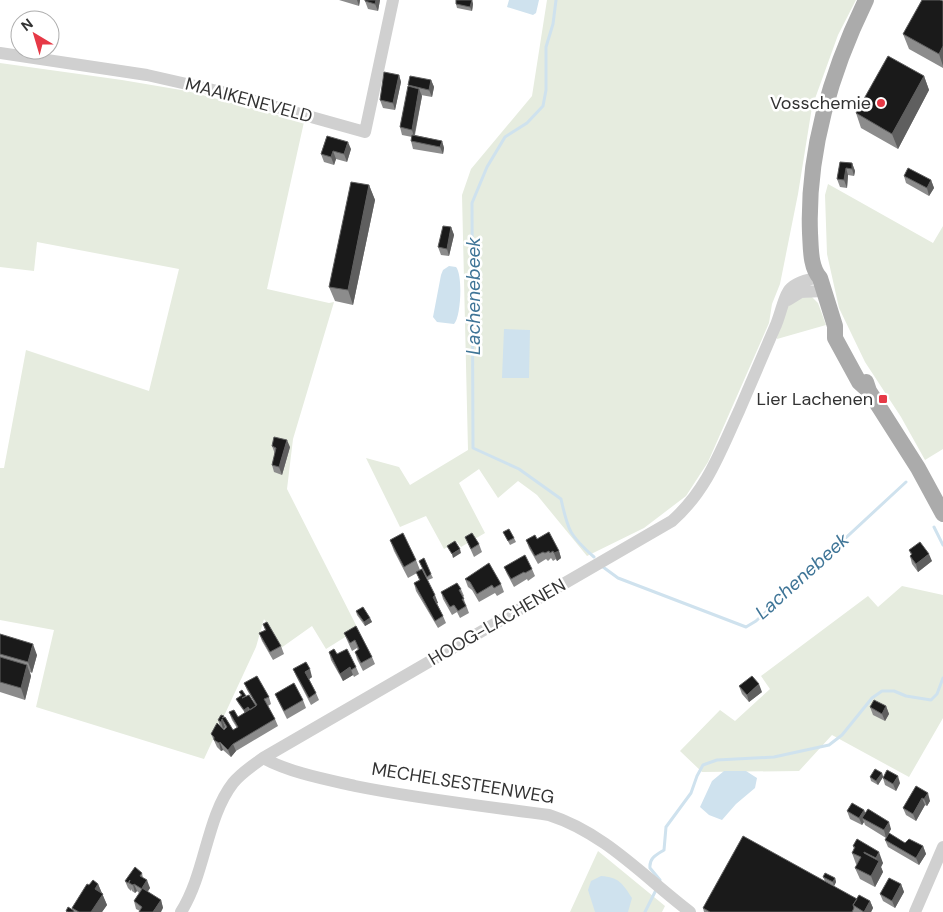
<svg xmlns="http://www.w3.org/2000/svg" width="943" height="912" font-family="'DM Sans',sans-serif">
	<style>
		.green { fill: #e6ecdf }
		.water { fill: #cfe2ee }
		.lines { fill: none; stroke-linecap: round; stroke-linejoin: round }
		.stream { stroke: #cfe2ee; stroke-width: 3 }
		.minor { stroke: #d0d0d0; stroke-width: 12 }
		.major { stroke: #ababab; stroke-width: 16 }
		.wall { fill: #8c8c8c }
		.shaded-wall { fill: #5f5f5f }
		.building { fill: #1a1a1a; stroke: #5f5f5f }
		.poi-dot { fill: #e63946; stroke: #fff; stroke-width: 2 }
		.labels { text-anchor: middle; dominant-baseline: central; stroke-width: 5; stroke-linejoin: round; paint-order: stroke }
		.street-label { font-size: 18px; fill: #333; stroke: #fff }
		.poi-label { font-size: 18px; fill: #333; stroke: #fff; text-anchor: end }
		.water-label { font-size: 19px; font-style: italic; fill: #3f7597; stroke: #fff }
	</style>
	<rect width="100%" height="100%" fill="#fff"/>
	<path class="green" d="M547,0H856L838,35L812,107L798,194L780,284L772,304L769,323L708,462L686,496L644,528L587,556L537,495L518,481L498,498L479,469L459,483L485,533L461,547L457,542L444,549L426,516L400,527L366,458L399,467L410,485L468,450L462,195L471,169L532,96Z
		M0,63L122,80L187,91L304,122L267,289L329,303L334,302L293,439L287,489L358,629L326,649L312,626L281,648L264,619L256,647L204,759L36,707L54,630L0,620V468H4L26,350L149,391L179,269L37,242L34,271L0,267Z
		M828,184L933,243L943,226V449L925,460L901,417L865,362L839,308L827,254L825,195Z
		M812,297L818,303L826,325L777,339C778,324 784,309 794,298Z
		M902,586L943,595V718L909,777L832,735L799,771L702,772L680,751L720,710L735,721L770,689L761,676L868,596L878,607Z
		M598,851L665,906L662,912H570Z"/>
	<path class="water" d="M509,0H539L536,13L533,15L507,7Z
		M449,266L456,267C463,275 461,317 454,324L437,322L433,317L441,275L443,270Z
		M504,329L530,330L529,378H502Z
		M724,771H746L757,778L755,788L736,804L722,820L709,815L700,807L712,781Z
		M601,876C619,877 623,884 632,898L628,912H595L588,890L591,881Z"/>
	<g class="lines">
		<path class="stream" d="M556,0L553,24L546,47V90L543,106L527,123L505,137L487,167L472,203L473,448L519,469L561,499C568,531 570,536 594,557
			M934,527L943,545
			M603,567L618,578L746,627L756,621L906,482
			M660,880L650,868C649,858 656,855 664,850L666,827L691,793L697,776L703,765L717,760L774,757L829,745L842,735L872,698L882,691H894L906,696L931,700L937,694L943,678
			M645,912L656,890"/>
		<path class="minor" d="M0,53L147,75L222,92L365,132L393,0
			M788,300L801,292L823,291
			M263,758C291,773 324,779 355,786C419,799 484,806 549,815C605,833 644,877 690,912
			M181,912C206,872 206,818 233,783C241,773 252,766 263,758L672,521C707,490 720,452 739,411C751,383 763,355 775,327C780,317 784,294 791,288C798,282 811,278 820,278
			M915,912L943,847"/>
		<path class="major" d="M866,0C831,72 807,153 810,233C811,248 810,267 820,278L835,326V338L859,382L869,391
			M866,382L869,391L918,468L943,514"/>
	</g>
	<path class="wall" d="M339,0H360L359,6Z
		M380,0L378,11L368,9L365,1Z
		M472,0L473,4L472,11L457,8L456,4Z
		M943,1V68L909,49L903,34Z
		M399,75L401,82L395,110L383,108L380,100Z
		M924,76L929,90L898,149L861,128L856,113Z
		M431,80L434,87L432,97L421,95L422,96L415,135L442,141L444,148L443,154L413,149L411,141L412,137L402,135L400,127L409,87L408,85Z
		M327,136L351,149L347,162L336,159L334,165L324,162L321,154Z
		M840,162L852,163L855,171L854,176L848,175L847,188L840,187L837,179Z
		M904,176L931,180L934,188L929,196L906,183Z
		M369,185L375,200L353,305L335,301L329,287Z
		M451,227L454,235L449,256L441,255L438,247Z
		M272,446L290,447L282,475L274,472L272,465L275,454Z
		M503,532L514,538L516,542L510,545Z
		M465,537L479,544L482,552L474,557Z
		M537,539L559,551L561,558L557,561L556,559L553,561L551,558L548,561L546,559L538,564L529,548L526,540Z
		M390,540L416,560L420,570L438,603H437L443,616L446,623L438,628L416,591L414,583L419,580L417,573L408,578L394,551Z
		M909,550L932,561L918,572L912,564L910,556L911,555Z
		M419,561L431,574L433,578L428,580Z
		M504,567L532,569L535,576L528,581L527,579L514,587L507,574Z
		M465,579L501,584L504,592L497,596L495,593L479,602L472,590L468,587Z
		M461,589L464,596L463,597L469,613L460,618L457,612L452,615L443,599L441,592Z
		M356,611L370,618L372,622L365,626L357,615Z
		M263,624L281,646L284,654L273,660L262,641L259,633L265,630Z
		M356,626L372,657L375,664L363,671L357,659L355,652L358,650L357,648L352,651L347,640L344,633Z
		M0,634L37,655L32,673L30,672L31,676L25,700L0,692Z
		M329,652L337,654L356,667L359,674L354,677L353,675L343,681L331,660Z
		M293,669L312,677L309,679L316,693L319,700L311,705L296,676Z
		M244,683L269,697L271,704L268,706L275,719L278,726L236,751L231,757L223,750L221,751L217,747L211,734L220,726L218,720L224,717L233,730L237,728L232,720L229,712L238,717L245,713L238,703L236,699L241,696L239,692L254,702L247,690Z
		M739,686L762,692L749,702L742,694Z
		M275,694L303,700L306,708L287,719L278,701Z
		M886,706L889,714L885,721L873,715L870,707Z
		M882,773L883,777L878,785L871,781L870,777Z
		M883,778L900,783L896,791L885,785Z
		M916,786L930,801L927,806L925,805L916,821L906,815L903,808Z
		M864,810L865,813L891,829L886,838L865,825L864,822L862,825L850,819L847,811Z
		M857,839L883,863L881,867L883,872L875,887L860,879L855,868L857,864H856L852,853L854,849L853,846Z
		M885,840L905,843L923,846L926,854L919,865L888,847Z
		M142,873L143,878L150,888L147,892L161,900L163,908L140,911L136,909L134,901L139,893L137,891L135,893L132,891V889L131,891L128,888L125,881Z
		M823,877L835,878L836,882L834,886L825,881Z
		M98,884L107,905L102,912H66V911L73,910L72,908L89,885Z
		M901,884L904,892L895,908L883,901L880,894Z
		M857,899L870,901L873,908L871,912H704L703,908Z"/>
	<path class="shaded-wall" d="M357,0H360L359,6Z
		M376,0H380L378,11L375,4Z
		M472,0L473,4L472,11L470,7Z
		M943,46V66L939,54Z
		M399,75L401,82L395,110L393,103Z
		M924,76L929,90L898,149L892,134Z
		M431,80L434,87L432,97L429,90Z
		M419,89L422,96L414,137L412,130Z
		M442,141L444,148L443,154L440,147Z
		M348,142L351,149L347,162L344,154Z
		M333,151L336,159L334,165L331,157Z
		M852,163L855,171L854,176L852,169Z
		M846,168L848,175L847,188L844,180Z
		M931,180L934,188L929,196L927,188Z
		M369,185L375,200L353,305L348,290Z
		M451,227L454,235L449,256L447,249Z
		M287,440L290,447L282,475L279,467Z
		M460,549L461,553L453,558L452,554Z
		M559,551L561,558L557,561L554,553Z
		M929,554L932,561L918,572L916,564Z
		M435,595L438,603L436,604L433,597Z
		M370,618L372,622L365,626L364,622Z
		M33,644L37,655L32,673L28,662Z
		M27,665L31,676L25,700L21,688Z
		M350,667L353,675L343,681L340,674Z
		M310,669L312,677L308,680L305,672Z
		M759,684L762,692L749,702L747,695Z
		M886,706L889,714L885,721L882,714Z
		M248,707L249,711L245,714L244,710Z
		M222,719L225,727L223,729L221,722Z
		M220,742L223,750L221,751L219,743Z
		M233,744L236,751L231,757L228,750Z
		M882,773L883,777L878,785L876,781Z
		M898,776L900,783L896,791L893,784Z
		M928,793L930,801L927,806L924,799Z
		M922,798L925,805L916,821L913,814Z
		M864,810L867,818H862L864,822L862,825L859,818Z
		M889,822L891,829L886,838L884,830Z
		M923,846L926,854L919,865L916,858Z
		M879,852L883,863L881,867L883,872L875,887L871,876L878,863L876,858Z
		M835,878L836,882L834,886L833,882Z
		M147,880L150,888L145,896L142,888Z
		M98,884L107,905L102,912H91L95,889Z
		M134,884L137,891L135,893L133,885Z
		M901,884L904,892L895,908L892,901Z
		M161,900L163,908L161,912H153Z
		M870,901L873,908L871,912H864Z"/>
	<path class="building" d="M365,0H376L375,4L365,1Z
		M456,0H472L470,7L456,4Z
		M922,0H940L943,1V46L939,54L903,34Z
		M888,56L924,76L892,134L856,113Z
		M384,72L399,75L393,103L380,100Z
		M410,76L431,80L429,90L408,85Z
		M408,86L419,89L412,130L400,127Z
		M412,135L442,141L440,147L411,141Z
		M327,136L348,142L344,154L333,151L331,157L321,154Z
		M840,162L852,163V169L846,168L844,180L837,179Z
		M908,168L931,180L927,188L904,176Z
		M351,182L369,185L348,290L329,287Z
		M443,226L451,227L447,249L438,247Z
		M274,437L287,440L279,467L272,465L276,448L272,446Z
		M509,529L514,538L508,541L503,532Z
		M549,532L559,551L554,553L553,551L550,553L549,551L545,553L543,552L535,556L526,540L535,535L537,539Z
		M403,533L416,560L404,567L390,540Z
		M472,533L479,544L471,549L465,537Z
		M455,541L460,549L452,554L447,546Z
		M920,542L929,554L916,564L910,556L912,554L909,550Z
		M525,555L532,569L525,573L524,572L511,579L504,567Z
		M424,558L431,574L427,577L419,561Z
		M489,563L501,584L494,588L492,585L477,594L470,582L465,579Z
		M422,569L435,595L433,597L443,616L435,621L414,583L420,580L416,572Z
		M457,583L461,589L459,590L464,599H462L466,606L458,611L454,605L450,607L441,592Z
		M363,607L370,618L364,622L356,611Z
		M267,622L281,646L270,652L259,633L266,630L263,624Z
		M356,626L372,657L361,663L355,652L359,649L355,640L350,643L344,633Z
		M0,634L33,644L28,662L0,654Z
		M334,649L337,654L347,649L356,667L351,670L350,667L340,674L329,652Z
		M0,657L27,665L21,688L0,682Z
		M306,662L310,669L305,672L316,693L309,698L293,669Z
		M257,676L269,697L264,699L275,719L233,744L228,750L220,742L219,743L214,740V737L211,734L217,723L224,730L227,727L222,719L221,722L218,720L221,715L224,716L222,718L225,717L233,730L238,727L229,712L234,710L238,717L257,705L244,683Z
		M752,676L759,684L747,695L739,686Z
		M294,683L303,700L284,711L275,694Z
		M242,690L246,696L242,698L249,695L256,706L250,710L248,707L244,710L236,699L242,695L239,692Z
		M874,700L886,706L882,714L870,707Z
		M875,769L882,773L876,781L870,777Z
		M887,770L898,776L893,784L883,778Z
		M916,786L928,793L924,799L922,798L913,814L903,808Z
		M852,803L864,810L859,818L847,811Z
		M868,809L889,822L884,830L862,818Z
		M889,833L905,843L909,839L923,846L916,858L885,840Z
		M743,836L857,899L853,905L854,908L852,912H710L703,908Z
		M857,839L879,852L876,858L864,852V853L879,861L871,876L855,868L861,857L852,853L855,847L853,846Z
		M135,867L142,873L140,876L147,880L142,888L161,900L153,912H139L142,907L134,901L142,889L134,884L133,885L129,883L130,880L128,883L125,881Z
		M825,873L835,878L833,882L823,877Z
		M889,878L901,884L892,901L880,894Z
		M93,880L98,884L95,889L103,894L91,912H79L72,908L87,884L89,885Z
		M859,895L870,901L864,912L853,905Z
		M68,907L73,910L74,912H68L66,911Z"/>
	<g class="poi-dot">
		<circle cx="881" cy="103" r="5"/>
		<rect x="878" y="394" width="10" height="10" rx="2.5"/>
	</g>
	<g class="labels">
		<g class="street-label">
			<text transform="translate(249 100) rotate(15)">MAAIKENEVELD</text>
			<text transform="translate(497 622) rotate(-30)">HOOG-LACHENEN</text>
			<text transform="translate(463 783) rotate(9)">MECHELSESTEENWEG</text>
		</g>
		<g class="poi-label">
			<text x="871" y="103">Vosschemie</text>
			<text x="873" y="399">Lier Lachenen</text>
		</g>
		<g class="water-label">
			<text transform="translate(473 296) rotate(-90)">Lachenebeek</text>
			<text transform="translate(802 576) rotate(-42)">Lachenebeek</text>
		</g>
	</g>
	<g transform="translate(35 35) rotate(322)"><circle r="24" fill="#ffffff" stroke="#adadad"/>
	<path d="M0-4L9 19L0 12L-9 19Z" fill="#e63946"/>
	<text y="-8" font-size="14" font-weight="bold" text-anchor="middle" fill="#333333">N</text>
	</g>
</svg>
